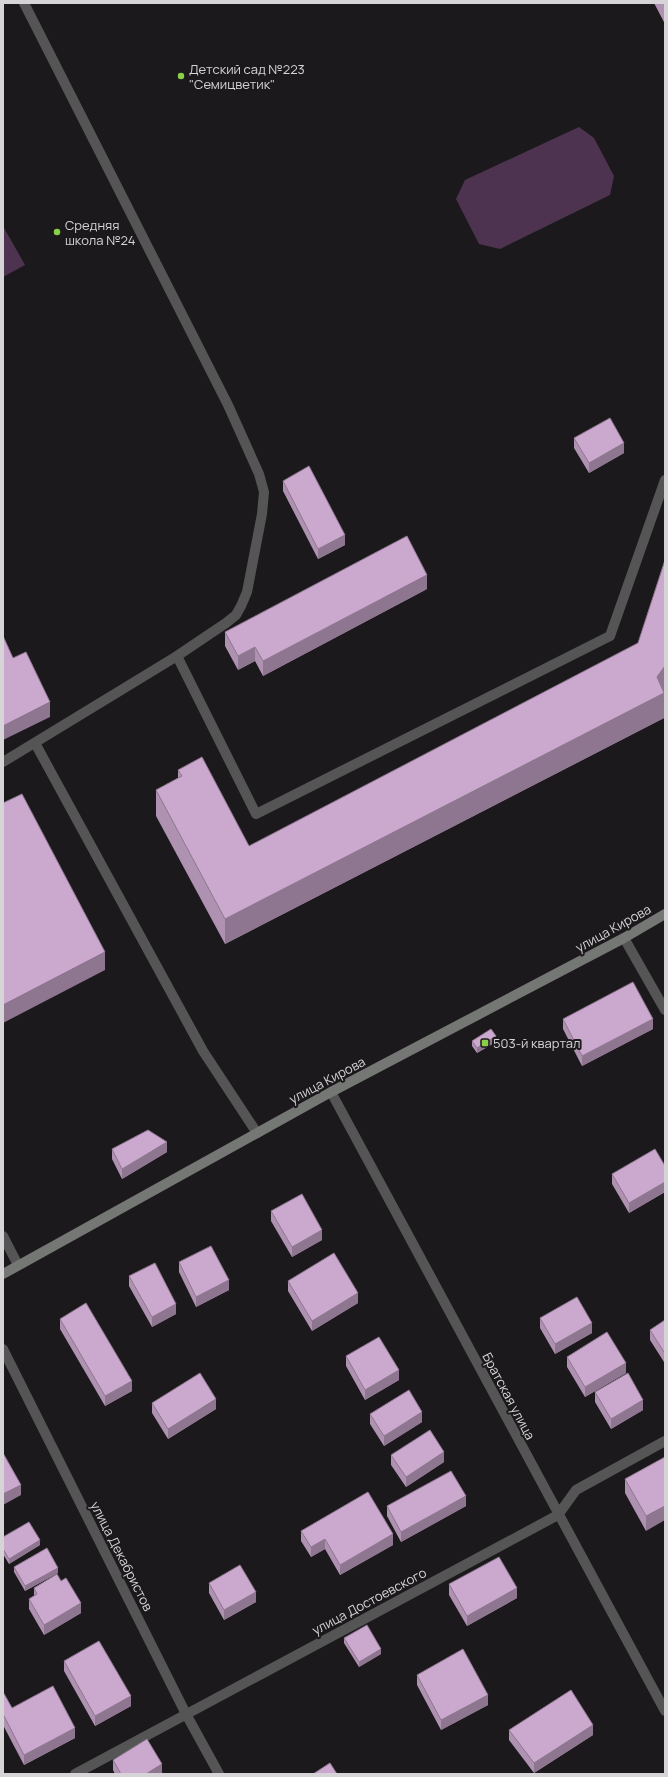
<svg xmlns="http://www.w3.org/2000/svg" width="668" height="1777" font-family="Manrope,sans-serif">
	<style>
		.green { fill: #4d334f }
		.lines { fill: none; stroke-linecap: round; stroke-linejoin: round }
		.service { stroke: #545554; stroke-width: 10 }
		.minor { stroke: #545554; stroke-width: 10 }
		.secondary { stroke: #757774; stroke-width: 10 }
		.wall { fill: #af91b1 }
		.shaded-wall { fill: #8e7690 }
		.building { fill: #cba9ce; stroke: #8e7690 }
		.poi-dot { fill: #89cf48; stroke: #1c191d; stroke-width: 1.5 }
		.labels { text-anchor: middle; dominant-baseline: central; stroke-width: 4; stroke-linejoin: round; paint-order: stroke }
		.poi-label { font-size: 13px; fill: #d6d4d6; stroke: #1c191d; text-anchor: start }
		.street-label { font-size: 13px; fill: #d6d4d6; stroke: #1c191d }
	</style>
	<rect width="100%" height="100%" fill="#1c191d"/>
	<path class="green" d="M579,127L594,138L614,176L610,195L500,249L479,244L456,199L465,180Z
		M3,226L25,265L3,277Z"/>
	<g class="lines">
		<path class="service" d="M24,3L228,405L259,474L264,492L262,514L247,592L241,606L236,615L226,623L177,656
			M35,743L203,1051L257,1133
			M3,762L177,656L256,814L610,636L665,480
			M3,1236L18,1265"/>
		<path class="minor" d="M624,938L665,1010
			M331,1092L665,1711
			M3,1349L186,1714L219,1774
			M75,1774L558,1515L576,1490L665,1441"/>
		<path class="secondary" d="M3,1274L331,1092L624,938L665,914"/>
	</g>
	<path class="wall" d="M654,3H665V24Z
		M574,438L624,453L589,473L574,448Z
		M283,481L345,545L318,559L283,491Z
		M427,589L263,676L255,661L238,670L225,646V632Z
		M665,691L664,693V718L225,944L156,816V790L178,778V770L249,846Z
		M563,1019L653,1029L582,1066L563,1029Z
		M472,1041L496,1042L477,1053L472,1046Z
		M112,1149L167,1152L122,1179L112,1159Z
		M665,1166V1192L629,1213L612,1184V1174Z
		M271,1211L322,1240L292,1257L271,1221Z
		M179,1262L229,1290L196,1307L179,1272Z
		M129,1276L176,1314L152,1327L129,1286Z
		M288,1281L358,1303L312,1331L288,1291Z
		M540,1318L592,1333L555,1354L540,1328Z
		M60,1319L132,1391L105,1406L60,1329Z
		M665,1320L664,1362L650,1340V1330Z
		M346,1356L399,1380L365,1400L346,1366Z
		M567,1357L626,1373L585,1397L567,1367Z
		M595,1392L643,1410L611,1429L595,1402Z
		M152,1403L216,1409L168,1439L152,1413Z
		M370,1414L422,1422L384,1446L370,1424Z
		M391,1455L444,1462L406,1487L391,1465Z
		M665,1457L646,1531L625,1493V1479Z
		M387,1506H466L401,1542L387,1516Z
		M301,1531L393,1545L340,1575L325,1549L311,1557L301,1541Z
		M3,1537L40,1545L9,1564L3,1554Z
		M14,1567L58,1573L25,1591L14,1572Z
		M61,1581L81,1613L44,1635L29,1609V1599L34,1596V1588Z
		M209,1583L256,1602L224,1620L209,1593Z
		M449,1584L517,1598L467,1626L449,1595Z
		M344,1638L381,1654L359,1667L344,1643Z
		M64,1661L131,1706L95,1726L64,1671Z
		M417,1675L488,1705L441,1730L417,1685Z
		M3,1692L12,1708L75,1738L24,1765L3,1725Z
		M509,1730L593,1735L534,1773L509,1740Z
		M113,1760L162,1774H115L113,1770Z"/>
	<path class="shaded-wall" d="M624,443V453L589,473V463Z
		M345,535V545L318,559V549Z
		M427,575V589L263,676V661Z
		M255,647V661L238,670V656Z
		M665,666V691L663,693H664V718L225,944V919L657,677Z
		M50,702V717L3,740V726Z
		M105,952V970L3,1023V1005Z
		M653,1019V1029L582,1066V1056Z
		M496,1036V1042L477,1053V1048Z
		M167,1142V1152L122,1179V1169Z
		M665,1182V1192L629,1213V1203Z
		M322,1230V1240L292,1257V1247Z
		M229,1280V1290L196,1307V1297Z
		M358,1293V1303L312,1331V1321Z
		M176,1304V1314L152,1327V1317Z
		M592,1323V1333L555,1354V1344Z
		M665,1351V1361L664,1362V1352Z
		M626,1363V1373L585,1397V1387Z
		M399,1370V1380L365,1400V1390Z
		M132,1381V1391L105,1406V1396Z
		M216,1399V1409L168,1439V1429Z
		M643,1400V1410L611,1429V1419Z
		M422,1412V1422L384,1446V1436Z
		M444,1452V1462L406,1487V1477Z
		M21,1485V1495L3,1505V1494Z
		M466,1496V1506L401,1542V1532Z
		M665,1506V1520L646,1531V1516Z
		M393,1534V1545L340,1575V1565Z
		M325,1539V1549L311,1557V1547Z
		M40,1540V1545L9,1564V1559Z
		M58,1568V1573L25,1591V1586Z
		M517,1588V1598L467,1626V1616Z
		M256,1592V1602L224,1620V1610Z
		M81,1603V1613L44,1635V1625Z
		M381,1649V1654L359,1667V1662Z
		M488,1695V1705L441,1730V1720Z
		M131,1696V1706L95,1726V1716Z
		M593,1725V1735L534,1773V1763Z
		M75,1728V1738L24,1765V1755Z
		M162,1764V1774H146Z"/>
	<path class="building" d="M610,418L624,443L589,463L574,438Z
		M309,466L345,535L318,549L283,481Z
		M407,536L427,575L263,661L255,647L238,656L225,632Z
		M665,560V666L657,677L664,693L225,919L156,790L182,776L178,770L202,757L249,846L638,643Z
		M3,636L13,658L26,652L50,702L3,726Z
		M22,794L105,952L3,1005V803Z
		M633,982L653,1019L582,1056L563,1019Z
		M491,1029L496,1036L477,1048L472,1041Z
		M148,1130L167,1142L122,1169L112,1149Z
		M655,1149L665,1166V1182L629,1203L612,1174Z
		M302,1194L322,1230L292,1247L271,1211Z
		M211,1246L229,1280L196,1297L179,1262Z
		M334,1253L358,1293L312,1321L288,1281Z
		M155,1263L176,1304L152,1317L129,1276Z
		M577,1297L592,1323L555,1344L540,1318Z
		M86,1303L132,1381L105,1396L60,1319Z
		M665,1320V1351L664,1352L650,1330Z
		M607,1332L626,1363L585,1387L567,1357Z
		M379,1337L399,1370L365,1390L346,1356Z
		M200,1373L216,1399L168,1429L152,1403Z
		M628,1373L643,1400L611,1419L595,1392Z
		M409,1390L422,1412L384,1436L370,1414Z
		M430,1430L444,1452L406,1477L391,1455Z
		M3,1453L21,1485L3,1494Z
		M665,1457V1506L646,1516L625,1479Z
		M451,1471L466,1496L401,1532L387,1506Z
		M368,1492L393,1534L340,1565L325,1539L311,1547L301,1531Z
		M29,1522L40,1540L9,1559L3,1549V1537Z
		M47,1548L58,1568L25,1586L14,1567Z
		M499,1557L517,1588L467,1616L449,1584Z
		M240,1565L256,1592L224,1610L209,1583Z
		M57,1574L61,1581L66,1578L81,1603L44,1625L29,1599L37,1594L34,1588Z
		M367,1625L381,1649L359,1662L344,1638Z
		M99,1641L131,1696L95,1716L64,1661Z
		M463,1649L488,1695L441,1720L417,1675Z
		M53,1686L75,1728L24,1755L3,1714V1692L12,1708Z
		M571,1690L593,1725L534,1763L509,1730Z
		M147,1739L162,1764L146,1774H121L113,1760Z
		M330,1763L337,1774H313Z"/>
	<g class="poi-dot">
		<circle cx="181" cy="76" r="4"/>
		<circle cx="57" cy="232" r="4"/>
		<rect x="481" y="1039" width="8" height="8" rx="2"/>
	</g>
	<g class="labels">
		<g class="poi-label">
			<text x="189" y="69">Детский сад №223<tspan x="189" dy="15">"Семицветик"</tspan></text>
			<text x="65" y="225">Средняя<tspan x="65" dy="15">школа №24</tspan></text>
			<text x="493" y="1043">503-й квартал</text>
		</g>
		<g class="street-label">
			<text transform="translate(613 928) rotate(-29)">улица Кирова</text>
			<text transform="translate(327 1080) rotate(-28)">улица Кирова</text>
			<text transform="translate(509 1396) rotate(62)">Братская улица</text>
			<text transform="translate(122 1556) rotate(63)">улица Декабристов</text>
			<text transform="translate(369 1601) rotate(-28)">улица Достоевского</text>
		</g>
	</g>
	<rect width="668" height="1777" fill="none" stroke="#d6d4d6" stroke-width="8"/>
</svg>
